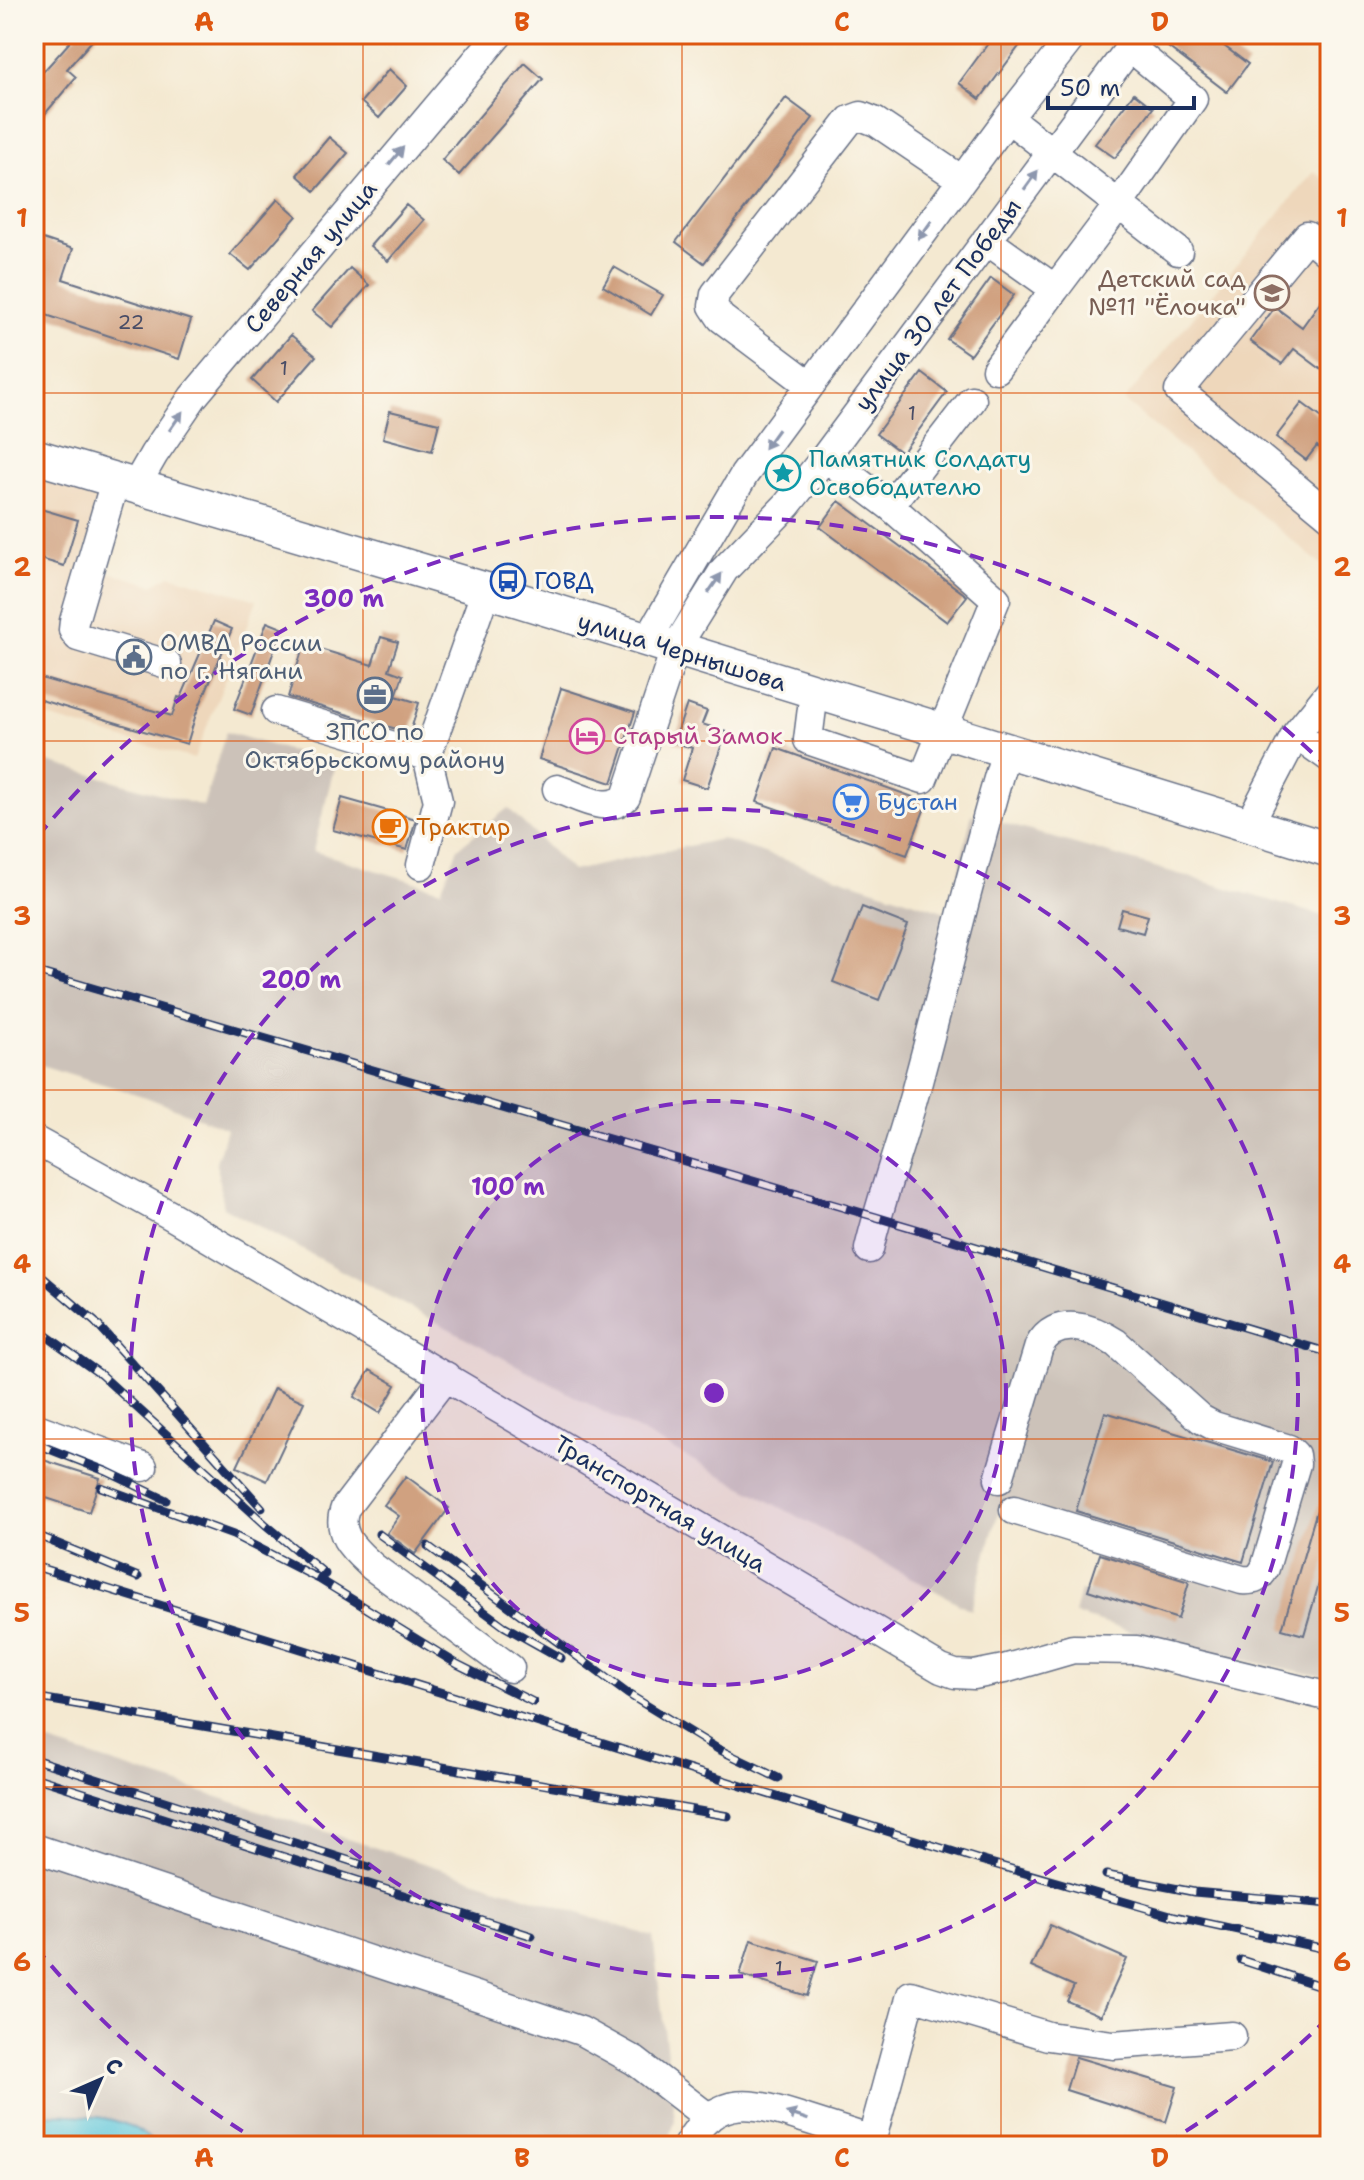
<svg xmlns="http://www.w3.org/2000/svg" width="1364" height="2180" font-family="'Shantell Sans',sans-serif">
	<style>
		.built { fill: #eed7bb }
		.industrial { fill: #ccc2b9 }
		.water { fill: #5fc7dc; stroke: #3d7b9d; stroke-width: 2 }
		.building { fill: #d0a180 }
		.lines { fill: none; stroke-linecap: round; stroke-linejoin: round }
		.minor-casing { stroke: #677086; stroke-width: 31 }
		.major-casing { stroke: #677086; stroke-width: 37 }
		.minor { stroke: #fff; stroke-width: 28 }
		.major { stroke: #fff; stroke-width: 34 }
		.rail-casing { stroke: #1b2f5e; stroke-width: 9 }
		.rail { stroke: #fbf7ec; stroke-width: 6; stroke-dasharray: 18; stroke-linecap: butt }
		.oneway { fill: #8d97ae }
		.grid { fill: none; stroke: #de5710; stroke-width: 2; stroke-opacity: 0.55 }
		.ring { fill: none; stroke: #7b2cbf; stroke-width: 4; stroke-dasharray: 14 10 }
		.labels { text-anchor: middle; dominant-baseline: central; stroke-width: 6; stroke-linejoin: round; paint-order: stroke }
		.number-label { font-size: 20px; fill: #484c66 }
		.street-label { font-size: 24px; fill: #1b2f5e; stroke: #fbf7ec }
		.education-label { font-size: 24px; fill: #785e54; stroke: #fbf7ec; text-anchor: end }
		.culture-label { font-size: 24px; fill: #0d838f; stroke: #fbf7ec; text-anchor: start }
		.transit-label { font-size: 24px; fill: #164399; stroke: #fbf7ec; text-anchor: start }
		.service-label { font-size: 24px; fill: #4e5e75; stroke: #fbf7ec; text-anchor: start }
		.hotel-label { font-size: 24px; fill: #b23c85; stroke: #fbf7ec; text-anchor: start }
		.shop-label { font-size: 24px; fill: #366cbe; stroke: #fbf7ec; text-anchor: start }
		.food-label { font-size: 24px; fill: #c56008; stroke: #fbf7ec; text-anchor: start }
		.centre { fill: #7b2cbf; stroke: #fbf7ec; stroke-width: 4 }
		.ring-label { font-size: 24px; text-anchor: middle; font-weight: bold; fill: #7b2cbf; stroke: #fbf7ec; stroke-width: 6; stroke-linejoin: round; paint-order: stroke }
		.neatline { fill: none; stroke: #de5710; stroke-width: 3 }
		.grid-label { font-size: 26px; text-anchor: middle; font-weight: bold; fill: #de5710 }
	</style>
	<rect width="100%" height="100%" fill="#fbf7ec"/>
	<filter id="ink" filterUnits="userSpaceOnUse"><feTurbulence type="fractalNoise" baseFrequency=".0125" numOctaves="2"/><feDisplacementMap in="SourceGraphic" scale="16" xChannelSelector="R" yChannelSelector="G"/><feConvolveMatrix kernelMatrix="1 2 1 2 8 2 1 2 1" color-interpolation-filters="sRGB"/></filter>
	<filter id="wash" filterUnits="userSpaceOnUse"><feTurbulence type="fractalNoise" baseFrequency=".006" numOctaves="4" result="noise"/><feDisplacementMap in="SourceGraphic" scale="32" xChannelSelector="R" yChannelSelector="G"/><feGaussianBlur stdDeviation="1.8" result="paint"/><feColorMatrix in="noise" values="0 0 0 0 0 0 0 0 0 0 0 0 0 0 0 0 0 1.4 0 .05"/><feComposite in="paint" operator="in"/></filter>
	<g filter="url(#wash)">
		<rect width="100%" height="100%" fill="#f4e9d1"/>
		<path class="built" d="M1314,171L1330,184V572L1124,401Z
			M34,474L102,496L82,564L153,585L170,575L257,600L194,759L34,713Z"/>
		<path class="industrial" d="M226,732L335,764L313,851L441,890L458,848L508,808L572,871L721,839L949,913L972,814L1330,918V1678L1174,1645L1074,1614L1080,1591L1088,1593L1102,1545L998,1513L971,1610L223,1207L216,1162L227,1129L146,1097L34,1063V758L203,806Z
			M34,1738L653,1937L675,2120L667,2146H34Z"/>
		<path class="water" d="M36,2114C78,2116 127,2111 156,2146H34V2115Z"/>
		<g id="blocks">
			<path class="building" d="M77,34H98L67,69L76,77L34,127V82Z
				M995,34H1013L1023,41L980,99L959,83Z
				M1178,34H1208L1248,64L1227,92L1168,47Z
				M525,63L543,79L459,175L442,160Z
				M389,69L407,86L379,118L361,102Z
				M1134,93L1153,108L1115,158L1095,144Z
				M786,98L813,118L704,263L676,242Z
				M329,137L348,153L315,191L297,175Z
				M278,199L297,216L250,270L230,254Z
				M406,205L424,220L388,261L370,246Z
				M37,237L73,249L63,279L191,320L179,359L34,311V247Z
				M614,267L663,295L651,315L603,286Z
				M350,268L369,285L332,327L312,311Z
				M991,278L1014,295L970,355L947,339Z
				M1330,288V376L1294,349L1282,364L1250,341L1275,307L1302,327Z
				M291,335L316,356L276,402L252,380Z
				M922,373L947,392L902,453L876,434Z
				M1302,403L1330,424V456L1317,446L1306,460L1276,437Z
				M390,411L439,423L432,451L383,438Z
				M839,501L967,596L947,622L820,527Z
				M34,507L78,520L64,566L34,557Z
				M214,621L232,629L196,714L187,744L34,698V676L172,716L178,697L181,698Z
				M267,622L282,628L251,715L234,709Z
				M381,637L398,642L389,670L403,675L396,696L419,703L410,733L288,697L304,644L372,665Z
				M561,688L635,712L612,783L539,759Z
				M687,704L707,711L702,724L726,732L707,788L682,780L692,748L674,742Z
				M776,748L927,802L907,855L757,802Z
				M342,798L416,819L407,850L333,830Z
				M862,907L908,925L879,1000L833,982Z
				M1122,909L1148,916L1143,933L1117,926Z
				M370,1370L396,1385L380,1413L354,1397Z
				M274,1388L304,1402L267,1481L237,1467Z
				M1105,1412L1273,1462L1243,1562L1076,1511Z
				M37,1458L100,1478L89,1512L34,1494V1466Z
				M406,1476L449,1508L415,1554L387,1533L399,1516L384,1505Z
				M1326,1479H1330V1546L1304,1635L1282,1629Z
				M1100,1554L1189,1582L1178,1619L1088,1590Z
				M1050,1925L1127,1959L1101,2016L1067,2001L1074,1986L1031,1967Z
				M751,1940L818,1961L807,1996L740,1975Z
				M1076,2057L1177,2087L1166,2122L1066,2090Z"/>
		</g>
	</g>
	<g filter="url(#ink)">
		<use href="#blocks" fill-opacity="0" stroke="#677086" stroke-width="2"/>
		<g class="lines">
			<g class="minor-casing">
				<path id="minor" d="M1008,118L1178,251
					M986,240L1055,289L996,369
					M1330,255L1307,236L1179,391L1330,516
					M1055,289L1119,204L1193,99L1130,47
					M810,385L721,318L713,306L715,294L850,120L861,116L876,122L962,180
					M115,481L74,621L73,630L78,637L167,664
					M135,487L154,454L193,397L499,34
					M890,506L972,400
					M647,641L744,475L1008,118L1074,34
					M814,692L808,740L923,779L996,599L890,506L825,457
					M276,711L427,756L486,590
					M1296,734L1330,758
					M557,789C578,796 608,815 626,797L675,649L724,570L787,505L825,457L1140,34
					M1248,826L1296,734L1330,692
					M421,865L438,801L427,756
					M34,1140L170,1215L941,1669L955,1674L974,1675L1004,1669L1073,1649L1137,1650L1330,1697
					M869,1249C883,1190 905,1133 920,1074C949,967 974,858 1006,751
					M446,1376L345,1508C335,1535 355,1550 373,1567L510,1668
					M34,1427L143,1467
					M999,1479L1039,1346C1055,1315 1092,1327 1116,1343L1201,1419L1214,1426L1289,1449L1295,1455L1296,1464L1265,1568C1259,1579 1254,1581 1242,1580L1014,1510
					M34,1848L581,2031L635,2061L709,2118
					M687,2146C717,2090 756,2103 806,2119C828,2126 850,2133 872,2140
					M870,2146L911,1995L1048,2036L1113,2045L1232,2036"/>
			</g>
			<g class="major-casing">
				<path id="major" d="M34,456L486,590L1330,850"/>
			</g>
			<use href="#minor" class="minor"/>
			<use href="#major" class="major"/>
			<g class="rail-casing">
				<path id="rail" d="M34,971L876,1217L1330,1353
					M34,1270L95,1322L262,1508
					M34,1327L100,1374L266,1525L325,1574
					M34,1443L108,1472L166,1500
					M101,1487L233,1535L319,1579L457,1664L533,1702
					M34,1534L138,1577
					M379,1534L504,1626L561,1658
					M428,1546L628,1694L718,1749L778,1778
					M34,1566L980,1860L1174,1916L1330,1950
					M34,1697L728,1816
					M34,1759L369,1867
					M34,1777L532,1936
					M1106,1875L1194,1892L1330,1904
					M1241,1960L1330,1989"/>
			</g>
			<use href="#rail" class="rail"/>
		</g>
		<defs><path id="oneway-solid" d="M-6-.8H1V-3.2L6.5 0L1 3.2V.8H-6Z" transform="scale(2)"/></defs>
		<g class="oneway">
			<use href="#oneway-solid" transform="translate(396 156) rotate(-50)"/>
			<use href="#oneway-solid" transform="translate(1031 180) rotate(-54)"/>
			<use href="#oneway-solid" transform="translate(925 230) rotate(126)"/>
			<use href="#oneway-solid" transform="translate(176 421) rotate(-55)"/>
			<use href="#oneway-solid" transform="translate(771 439) rotate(126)"/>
			<use href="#oneway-solid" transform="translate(715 583) rotate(-55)"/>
			<use href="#oneway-solid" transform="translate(797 2116) rotate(-162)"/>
		</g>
	</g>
	<path class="grid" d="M363,34V2146M682,34V2146M1001,34V2146M34,393H1330M34,741H1330M34,1090H1330M34,1439H1330M34,1787H1330"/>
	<circle cx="714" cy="1393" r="292" fill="#7b2cbf" fill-opacity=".12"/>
	<g class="ring">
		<circle cx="714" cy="1393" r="292"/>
		<circle cx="714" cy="1393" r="584"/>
		<path d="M1328 2018A876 876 0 0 1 1165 2144M263 2144A876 876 0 0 1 38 1950M38 836A876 876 0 0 1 1328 768"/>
	</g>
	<defs>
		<g id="school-ring" transform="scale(1.8)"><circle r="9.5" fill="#fbf7ec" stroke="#8d6e63" stroke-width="1.5"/><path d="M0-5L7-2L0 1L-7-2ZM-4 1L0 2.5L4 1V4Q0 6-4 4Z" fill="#8d6e63"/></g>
		<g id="sight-ring" transform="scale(1.8)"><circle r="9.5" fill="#fbf7ec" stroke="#0f9aa8" stroke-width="1.5"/><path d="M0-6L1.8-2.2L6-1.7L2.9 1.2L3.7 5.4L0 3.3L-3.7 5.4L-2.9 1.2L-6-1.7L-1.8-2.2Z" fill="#0f9aa8"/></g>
		<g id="bus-ring" transform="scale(1.8)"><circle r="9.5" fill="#fbf7ec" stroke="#1a4fb4" stroke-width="1.5"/><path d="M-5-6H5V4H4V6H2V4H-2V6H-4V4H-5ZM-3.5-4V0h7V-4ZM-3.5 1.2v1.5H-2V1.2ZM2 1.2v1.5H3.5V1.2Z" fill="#1a4fb4"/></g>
		<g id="civic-ring" transform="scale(1.8)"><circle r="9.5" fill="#fbf7ec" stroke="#5c6f8a" stroke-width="1.5"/><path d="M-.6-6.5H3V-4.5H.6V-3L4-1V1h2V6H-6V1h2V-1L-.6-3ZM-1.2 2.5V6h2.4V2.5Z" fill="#5c6f8a"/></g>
		<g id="office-ring" transform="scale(1.8)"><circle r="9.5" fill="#fbf7ec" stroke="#5c6f8a" stroke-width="1.5"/><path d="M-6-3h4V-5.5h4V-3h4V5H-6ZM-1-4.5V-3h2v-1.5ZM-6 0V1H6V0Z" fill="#5c6f8a"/></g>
		<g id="hotel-ring" transform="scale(1.8)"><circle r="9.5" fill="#fbf7ec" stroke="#d1479c" stroke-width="1.5"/><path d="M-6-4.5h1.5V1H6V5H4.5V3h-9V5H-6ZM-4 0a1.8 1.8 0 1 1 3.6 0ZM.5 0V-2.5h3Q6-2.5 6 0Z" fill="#d1479c"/></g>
		<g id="supermarket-ring" transform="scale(1.8)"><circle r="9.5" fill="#fbf7ec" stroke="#3f7fe0" stroke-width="1.5"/><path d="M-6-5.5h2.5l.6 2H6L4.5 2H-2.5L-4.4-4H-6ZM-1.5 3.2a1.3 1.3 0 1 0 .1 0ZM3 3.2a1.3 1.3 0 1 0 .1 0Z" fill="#3f7fe0"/></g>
		<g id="cafe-ring" transform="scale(1.8)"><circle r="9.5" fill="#fbf7ec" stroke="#e8710a" stroke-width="1.5"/><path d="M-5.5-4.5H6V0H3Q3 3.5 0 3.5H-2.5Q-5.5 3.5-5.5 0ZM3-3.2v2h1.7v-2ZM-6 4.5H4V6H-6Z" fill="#e8710a"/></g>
	</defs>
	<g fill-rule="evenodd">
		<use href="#school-ring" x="1272" y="293"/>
		<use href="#sight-ring" x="783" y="473"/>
		<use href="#bus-ring" x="508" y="581"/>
		<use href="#civic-ring" x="134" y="657"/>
		<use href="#office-ring" x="375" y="695"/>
		<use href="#hotel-ring" x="587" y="736"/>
		<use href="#supermarket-ring" x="851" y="802"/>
		<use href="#cafe-ring" x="390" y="827"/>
	</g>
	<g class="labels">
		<g class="number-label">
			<text x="131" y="322">22</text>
			<text x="284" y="368">1</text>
			<text x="912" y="413">1</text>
			<text x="779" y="1968">1</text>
		</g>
		<g class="street-label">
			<text transform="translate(311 257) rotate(-50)">Северная улица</text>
			<text transform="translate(938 305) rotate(-53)">улица 30 лет Победы</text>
			<text transform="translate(682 652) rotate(17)">улица Чернышова</text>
			<text transform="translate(660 1504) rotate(31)">Транспортная улица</text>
		</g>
		<g class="education-label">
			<text x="1246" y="279">Детский сад<tspan x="1246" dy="28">№11 "Ёлочка"</tspan></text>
		</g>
		<g class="culture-label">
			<text x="809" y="459">Памятник Солдату<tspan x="809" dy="28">Освободителю</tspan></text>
		</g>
		<g class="transit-label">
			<text x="534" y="581">ГОВД</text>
		</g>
		<g class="service-label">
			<text x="160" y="643">ОМВД России<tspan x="160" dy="28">по г. Нягани</tspan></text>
			<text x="375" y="732" text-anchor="middle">ЗПСО по<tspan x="375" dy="28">Октябрьскому району</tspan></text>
		</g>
		<g class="hotel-label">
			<text x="613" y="736">Старый Замок</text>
		</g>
		<g class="shop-label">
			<text x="877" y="802">Бустан</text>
		</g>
		<g class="food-label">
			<text x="416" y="827">Трактир</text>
		</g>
	</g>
	<circle cx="714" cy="1393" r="12" class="centre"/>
	<g class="ring-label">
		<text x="344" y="607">300 m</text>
		<text x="301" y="988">200 m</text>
		<text x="508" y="1195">100 m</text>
	</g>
	<rect width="1364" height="2180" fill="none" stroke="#fbf7ec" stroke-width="88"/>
	<g transform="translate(100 2080) rotate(45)" stroke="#fbf7ec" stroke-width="6" paint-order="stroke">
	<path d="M0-6L14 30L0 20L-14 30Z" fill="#1b2f5e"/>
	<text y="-12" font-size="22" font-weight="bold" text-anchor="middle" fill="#1b2f5e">С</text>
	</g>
	<path d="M1048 96v12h146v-12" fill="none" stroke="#1b2f5e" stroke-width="4"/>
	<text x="1060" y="96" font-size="24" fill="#1b2f5e" stroke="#fbf7ec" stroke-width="6" paint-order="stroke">50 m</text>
	<rect x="44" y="44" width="1276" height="2092" class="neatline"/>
	<g class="grid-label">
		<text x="204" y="31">A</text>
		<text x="522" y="31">B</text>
		<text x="842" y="31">C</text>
		<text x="1160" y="31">D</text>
		<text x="22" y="227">1</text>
		<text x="1342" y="227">1</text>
		<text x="22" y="576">2</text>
		<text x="1342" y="576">2</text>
		<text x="22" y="925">3</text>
		<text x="1342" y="925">3</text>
		<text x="22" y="1273">4</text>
		<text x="1342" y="1273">4</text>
		<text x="22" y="1622">5</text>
		<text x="1342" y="1622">5</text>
		<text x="22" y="1971">6</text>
		<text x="1342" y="1971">6</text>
		<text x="204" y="2167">A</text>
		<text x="522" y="2167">B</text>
		<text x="842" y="2167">C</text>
		<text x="1160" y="2167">D</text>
	</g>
</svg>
